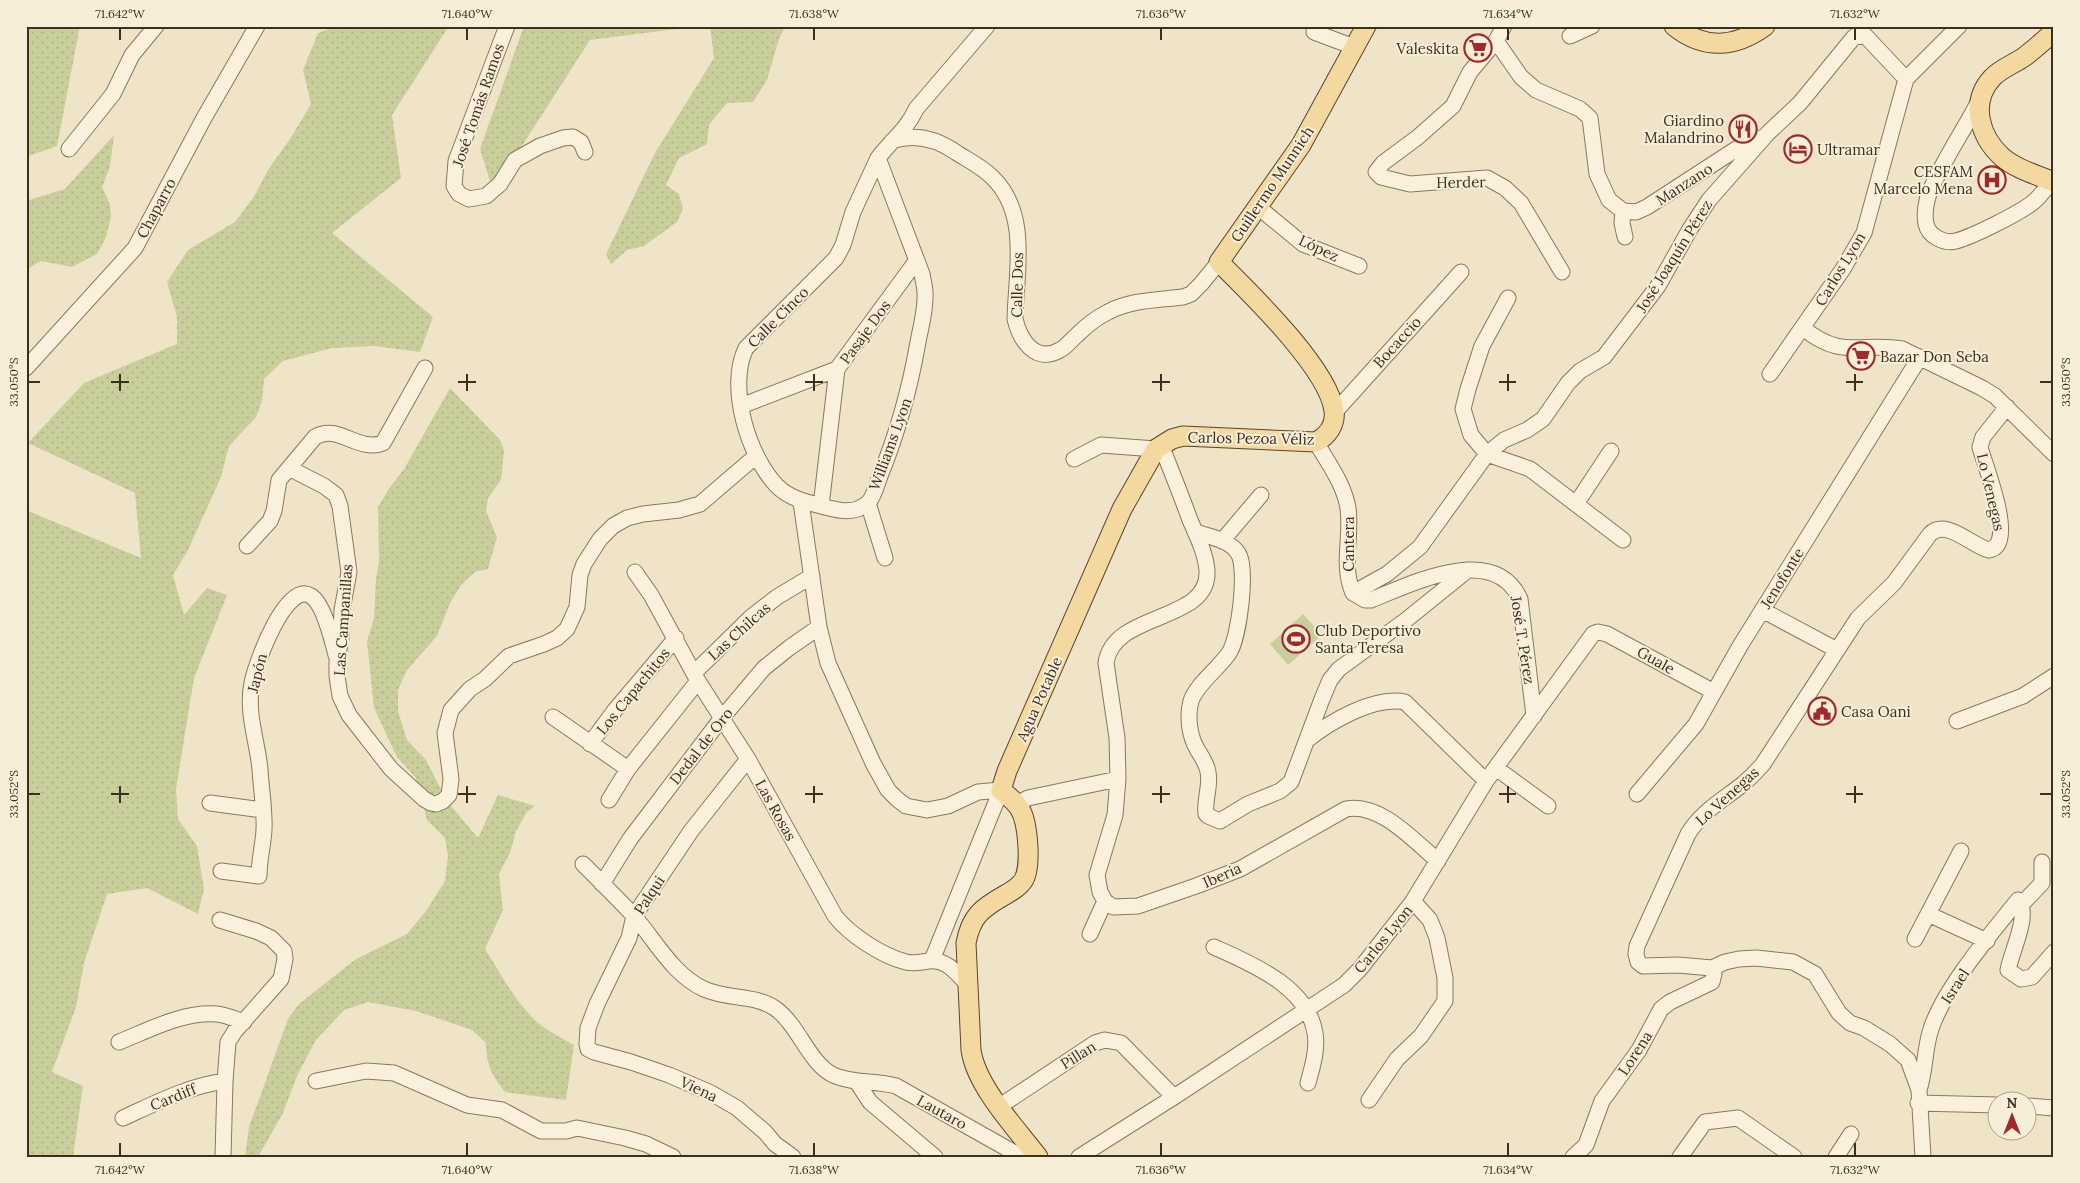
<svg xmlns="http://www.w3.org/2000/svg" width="2080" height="1183" font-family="Lora,serif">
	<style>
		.grass { fill: url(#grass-dots) }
		.pitch { fill: #c9cf9b }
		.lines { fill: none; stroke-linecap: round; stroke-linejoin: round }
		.minor-casing { stroke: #8d765c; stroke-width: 17 }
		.major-casing { stroke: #5b4430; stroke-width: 21 }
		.minor { stroke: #faf1dc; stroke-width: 15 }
		.major { stroke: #f3d9a0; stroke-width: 19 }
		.ticks { fill: none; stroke: #3d2e20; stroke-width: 2 }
		.labels { text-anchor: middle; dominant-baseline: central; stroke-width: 4; stroke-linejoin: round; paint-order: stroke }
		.poi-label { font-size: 15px; fill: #3d2e20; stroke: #f7eed8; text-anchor: start }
		.street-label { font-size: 15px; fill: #3d2e20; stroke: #f7eed8 }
		.neatline { fill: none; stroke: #3d2e20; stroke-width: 2 }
		.ticks-label { font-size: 12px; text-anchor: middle; fill: #3d2e20 }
	</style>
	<defs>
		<pattern id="grass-dots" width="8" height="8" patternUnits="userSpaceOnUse" patternTransform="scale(1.25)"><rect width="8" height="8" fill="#c9cf9b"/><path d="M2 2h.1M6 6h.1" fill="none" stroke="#aeb285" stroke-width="1.8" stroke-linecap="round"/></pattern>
	</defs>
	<rect width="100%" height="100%" fill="#f0e4c8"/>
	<path class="grass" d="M29,26H80L57,146L26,157V31Z
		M336,26H449L392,115L401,178L332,233L433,317L420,352L374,346L332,348L283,361L264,379L262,401L256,417L229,446L221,477L188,550L173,575L184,615L207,588L227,595L194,678L176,789L178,819L197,846L204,889L198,914L147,888L107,894L84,963L76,1007L52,1072L83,1086L73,1157H26V510L141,558L135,493L28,443L84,383L177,344V317L167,282L188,250L235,222L253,198L268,170L290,139L311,104L303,70L318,33Z
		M524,26H700L590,40L493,191L480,149Z
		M710,26H785L778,42L767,80L753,102L727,103L709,125L707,144L679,158L666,185L679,194L683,209L677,222L644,246L627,250L611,264L606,254L655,153L714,58Z
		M114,135L110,167L102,187L110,204L111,217L106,237L97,254L72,267L41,261L26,270V201L65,189Z
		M450,388L500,440L504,450L501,480L488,498L486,511L497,537L488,569L475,572L462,584L450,603L437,636L407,670L398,690V711L407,740L426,760L447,801L478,838L498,795L535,806L527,812L516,831L510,853L499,874L503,910L485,949C500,972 513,998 532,1017C543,1029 560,1037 574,1045L566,1100L505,1092C491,1074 487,1066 486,1043L472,1030L416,1011L368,1002L344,1010L316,1040L298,1074L282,1115L258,1157H245L249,1127L288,1019L299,1004L356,959L407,934L426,911L445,881L448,856L445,838L427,820L416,778L397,757L374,708L367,641L374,618L376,579L379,562L378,507L388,490L404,469Z"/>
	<path class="pitch" d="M1303,614L1322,635L1288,665L1270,644Z"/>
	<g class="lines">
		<g class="minor-casing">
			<path id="minor" d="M507,26L456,161L454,186L459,194L469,199L486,196L500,184L515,160L540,146L563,138L573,137L581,142L585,152
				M1504,26L1496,41L1521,77L1536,90L1580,109L1590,118L1597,174L1609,200L1623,211L1636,212L1647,207L1747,142L1760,138
				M1859,29L1906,79
				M1314,32L1354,47
				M1570,36L1592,26
				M1496,41L1470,72L1453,106L1418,137L1383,163L1376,172L1381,177L1410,184L1487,178L1505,188L1521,203L1562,272
				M1979,101C1964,130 1943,161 1930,191C1926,200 1924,214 1926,224C1929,237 1945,244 1956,241C1974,236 2013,216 2028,206C2038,200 2045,190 2051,181
				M892,141C915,133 937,139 957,153C968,160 982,167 992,177C1030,213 1016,272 1015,319C1020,340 1035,364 1060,350C1066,347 1071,340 1077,335C1086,326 1096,318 1108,312C1130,300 1158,300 1183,297L1191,294L1201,284L1219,262
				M69,149L113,94L132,55L156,26
				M878,158L853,212L843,245L836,258L746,348C727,386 748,456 777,486C789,498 805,502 821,506C833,509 845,513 858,509C860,508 865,505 868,503C874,497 877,484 880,476C898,432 910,388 918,342C921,326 926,309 925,293C925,287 923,280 922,274L878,158C891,141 908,128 916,109L987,26
				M1258,207L1303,244L1359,266
				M1623,211L1622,223L1625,237
				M1508,298L1482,346L1468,389L1463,409L1471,435L1487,454L1530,469L1623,540
				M1803,328C1842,360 1860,342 1902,349L1982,388L1995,396L2054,454
				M26,368L135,248L204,118L257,26
				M1770,374L1843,269L1864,233L1906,79L1959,26
				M741,406L837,369L917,260
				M1334,413L1461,272
				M1316,442C1328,463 1344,484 1348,508C1352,537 1341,565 1353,593L1365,600H1371C1411,584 1494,542 1520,599L1534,716
				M1161,445C1171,470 1181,495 1190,520C1197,536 1206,554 1207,571C1210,623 1113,611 1106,663L1117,738L1118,779L1115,815L1097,875L1100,892L1105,901L1113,907L1138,906L1196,886L1240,869L1346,809C1380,802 1414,841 1438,861
				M1074,459L1101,445L1156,449
				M289,468L324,486L336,495L340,506L349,572L342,610L341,638L337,661V676L340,696L349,715L391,769L424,799L431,803L436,804L443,801L449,795L451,779L445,733L451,710L470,689L485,679L509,656L544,644L557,638L567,629L577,607L580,575L584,564L600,539L613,526L627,518L643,514L679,510L700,504L756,456
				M801,502L819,627L828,663L873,763L888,790L897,799L906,806L927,810L948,806L978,792L1001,790L932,960
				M868,503L885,558
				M1576,504L1611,451
				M821,506L837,369
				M1195,532C1208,536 1230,540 1238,553C1248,568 1239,639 1229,653C1219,668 1196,685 1191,701C1187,716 1189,735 1197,749C1201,756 1207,764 1208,772C1211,786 1204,800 1206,814L1208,816L1220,821L1248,804L1280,791L1291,782L1322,699L1330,680L1339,669L1406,620L1468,570
				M1222,541L1261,495
				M247,546L270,521L274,511L279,480L315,437C338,423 358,453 383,443L425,368
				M635,572L651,595L698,681L748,759L835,916C850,935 882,956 906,962C914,964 921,962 929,961C946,959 957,973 967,984
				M1353,593L1387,574L1420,547L1487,454L1504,440L1527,430L1543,419L1568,383L1580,371L1604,357L1658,286L1690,229L1709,200L1768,133L1800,103L1854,37L1864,36
				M1762,610L1837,650
				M694,673L750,618L777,597L812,576
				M553,717L628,769
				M1957,721L2023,696L2054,676
				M1307,740C1330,722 1373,696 1405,702L1486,781
				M590,744L615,710L676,638
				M748,759L691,831L634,916L629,938L597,1004L588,1028L587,1044L588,1049L594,1052L631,1062L669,1075L711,1093L737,1108L765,1132L775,1144L793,1157
				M1496,768L1548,806
				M1637,794L1696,724L1740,646L1920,357
				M609,800L628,769L698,681
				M210,803L263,810
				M1017,804L1028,798L1118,779
				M583,864C600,881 617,898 634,916C655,940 673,975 704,989C728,1000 755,994 776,1009C799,1026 809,1063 833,1075C853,1084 875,1080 896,1086L1022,1157
				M221,871L259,876C259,860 263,846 264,830C265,810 261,789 260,769C257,740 246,712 252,683C255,665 286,580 311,596C324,604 332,640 336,655
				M602,884L630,839L721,719L764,668L789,648L819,627
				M2022,904L2042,883V862
				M1928,914L1987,941
				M220,920L256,931L271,938L284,951L285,959L281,979L235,1031L228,1042L225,1081L223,1157
				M1090,934L1105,901
				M1915,939L1961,851
				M1214,947C1252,964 1308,987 1315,1033C1318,1049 1312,1068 1308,1083
				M119,1042C149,1030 184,1011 217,1014C226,1015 235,1019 244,1022
				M316,1081L366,1071L394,1073L467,1105L502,1110L541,1131H566L577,1128L625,1138L646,1144L673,1157
				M857,1082L870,1102L935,1157
				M1919,1090C1926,1069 1924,1047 1932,1026C1947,985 1990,935 2018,900C2031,914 2011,952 2008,970L2021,979L2032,977L2054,952
				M1369,1100L1397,1059L1421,1036L1445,1001V978L1437,938L1430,920L1413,901
				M1918,1103L1998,1105
				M1000,1106L1095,1043L1105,1040L1121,1043L1174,1097
				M2028,1106L2054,1108
				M123,1118C156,1103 188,1086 225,1081
				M1079,1157L1174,1097L1344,985L1360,969L1413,901L1486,781L1593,634L1598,632L1607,634L1714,692
				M1573,1157L1586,1145L1602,1101L1639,1050L1661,1009L1670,1002L1712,982L1714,974L1712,968
				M1680,1157L1705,1122L1738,1118L1794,1157
				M1836,1157L1851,1134
				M1923,1157L1919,1090L1908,1060L1890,1044L1864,1028L1850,1023L1839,1013L1815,974L1793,962L1756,958L1739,959L1725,962L1712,968L1678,965L1643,966L1638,962L1636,954L1637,946L1688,834C1702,811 1723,800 1743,784C1750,778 1757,771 1763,764L1858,618L1894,583L1930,534C1946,518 1972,546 1989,550C2018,545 1984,464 1980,447L1983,437L2007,407"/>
		</g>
		<g class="major-casing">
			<path id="major" d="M1674,26C1704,50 1735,48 1765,26
				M2054,32C2044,40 2034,50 2024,57C2014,64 2000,69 1992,78C1970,102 1979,136 2002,157C2016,169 2037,175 2054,182
				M1038,1157C1015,1127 976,1086 971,1050L966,943C971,916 982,908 1005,895C1012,891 1019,887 1023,881C1032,868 1028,823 1020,809C1015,801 1008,796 1001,790L1007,771L1122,509L1156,449L1172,439L1183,436L1316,442C1327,436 1336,425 1334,411C1329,369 1250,293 1219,262L1301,145L1366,26"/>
		</g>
		<use href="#minor" class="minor"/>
		<use href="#major" class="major"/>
	</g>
	<path class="ticks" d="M120,28V40M467,28V40M814,28V40M1161,28V40M1508,28V40M1855,28V40M120,374V391M467,374V391M814,374V391M1161,374V391M1508,374V391M1855,374V391M28,382H40M111,382H129M458,382H476M805,382H823M1152,382H1170M1499,382H1516M1846,382H1863M2040,382H2052M120,786V803M467,786V803M814,786V803M1161,786V803M1508,786V803M1855,786V803M28,794H40M111,794H129M458,794H476M805,794H823M1152,794H1170M1499,794H1516M1846,794H1863M2040,794H2052M120,1143V1156M467,1143V1156M814,1143V1156M1161,1143V1156M1508,1143V1156M1855,1143V1156"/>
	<defs>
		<g id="supermarket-ring" transform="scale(1.4375)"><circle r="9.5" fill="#f7eed8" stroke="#9e2a2b" stroke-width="1.5"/><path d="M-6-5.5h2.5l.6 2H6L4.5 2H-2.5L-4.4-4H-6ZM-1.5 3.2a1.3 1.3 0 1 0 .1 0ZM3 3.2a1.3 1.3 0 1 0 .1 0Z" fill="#9e2a2b"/></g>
		<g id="restaurant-ring" transform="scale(1.4375)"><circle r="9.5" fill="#f7eed8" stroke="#9e2a2b" stroke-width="1.5"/><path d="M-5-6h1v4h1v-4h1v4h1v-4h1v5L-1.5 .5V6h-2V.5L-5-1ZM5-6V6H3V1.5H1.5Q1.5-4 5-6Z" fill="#9e2a2b"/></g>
		<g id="hotel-ring" transform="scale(1.4375)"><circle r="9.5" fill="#f7eed8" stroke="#9e2a2b" stroke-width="1.5"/><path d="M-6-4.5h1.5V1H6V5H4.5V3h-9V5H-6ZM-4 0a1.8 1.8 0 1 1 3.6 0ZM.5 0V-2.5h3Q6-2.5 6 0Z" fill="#9e2a2b"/></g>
		<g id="hospital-ring" transform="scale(1.4375)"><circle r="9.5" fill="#f7eed8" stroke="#9e2a2b" stroke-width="1.5"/><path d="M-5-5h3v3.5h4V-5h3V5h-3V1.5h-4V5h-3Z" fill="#9e2a2b"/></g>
		<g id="stadium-ring" transform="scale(1.4375)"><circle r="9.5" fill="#f7eed8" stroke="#9e2a2b" stroke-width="1.5"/><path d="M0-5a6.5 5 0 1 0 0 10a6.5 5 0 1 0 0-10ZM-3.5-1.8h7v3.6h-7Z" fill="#9e2a2b"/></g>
		<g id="civic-ring" transform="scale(1.4375)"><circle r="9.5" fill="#f7eed8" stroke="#9e2a2b" stroke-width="1.5"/><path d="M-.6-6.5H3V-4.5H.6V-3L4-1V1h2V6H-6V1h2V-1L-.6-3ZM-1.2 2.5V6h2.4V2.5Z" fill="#9e2a2b"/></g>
	</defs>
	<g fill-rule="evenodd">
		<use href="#supermarket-ring" x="1478" y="48"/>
		<use href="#restaurant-ring" x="1743" y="129"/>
		<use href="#hotel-ring" x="1798" y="149"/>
		<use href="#hospital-ring" x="1992" y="180"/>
		<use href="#supermarket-ring" x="1861" y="356"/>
		<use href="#stadium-ring" x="1296" y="639"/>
		<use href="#civic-ring" x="1822" y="711"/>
	</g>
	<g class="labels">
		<g class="poi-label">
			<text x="1459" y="48" text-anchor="end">Valeskita</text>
			<text x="1724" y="120" text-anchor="end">Giardino<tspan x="1724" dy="17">Malandrino</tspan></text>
			<text x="1817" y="149">Ultramar</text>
			<text x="1973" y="171" text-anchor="end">CESFAM<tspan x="1973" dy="17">Marcelo Mena</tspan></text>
			<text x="1880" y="356">Bazar Don Seba</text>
			<text x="1315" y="630">Club Deportivo<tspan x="1315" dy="17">Santa Teresa</tspan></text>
			<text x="1841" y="711">Casa Oani</text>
		</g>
		<g class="street-label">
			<text transform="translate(478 105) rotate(-71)">José Tomás Ramos</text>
			<text transform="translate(1461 182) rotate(-1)">Herder</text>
			<text transform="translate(1272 184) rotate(-56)">Guillermo Munnich</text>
			<text transform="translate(1684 184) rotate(-33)">Manzano</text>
			<text transform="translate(156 208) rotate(-62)">Chaparro</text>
			<text transform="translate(1319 248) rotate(25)">López</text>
			<text transform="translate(1674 256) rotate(-58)">José Joaquín Pérez</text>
			<text transform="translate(1840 269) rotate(-59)">Carlos Lyon</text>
			<text transform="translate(1017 285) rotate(-89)">Calle Dos</text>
			<text transform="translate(778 317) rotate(-45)">Calle Cinco</text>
			<text transform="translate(865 332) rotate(-54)">Pasaje Dos</text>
			<text transform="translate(1397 342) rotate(-48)">Bocaccio</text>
			<text transform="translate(1251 438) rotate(1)">Carlos Pezoa Véliz</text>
			<text transform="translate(890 444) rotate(-70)">Williams Lyon</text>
			<text transform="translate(1991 492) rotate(77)">Lo Venegas</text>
			<text transform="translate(1348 544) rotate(-90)">Cantera</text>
			<text transform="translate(1782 578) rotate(-58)">Jenofonte</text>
			<text transform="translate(343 620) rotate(-86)">Las Campanillas</text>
			<text transform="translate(739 631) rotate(-42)">Las Chilcas</text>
			<text transform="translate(1523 640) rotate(81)">José T. Pérez</text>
			<text transform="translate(1656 660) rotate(29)">Guale</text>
			<text transform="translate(257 673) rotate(-76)">Japón</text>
			<text transform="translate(633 691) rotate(-51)">Los Capachitos</text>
			<text transform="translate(1039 699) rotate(-66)">Agua Potable</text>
			<text transform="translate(701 746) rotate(-52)">Dedal de Oro</text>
			<text transform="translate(1727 796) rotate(-42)">Lo Venegas</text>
			<text transform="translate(776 810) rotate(61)">Las Rosas</text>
			<text transform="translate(1222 875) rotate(-24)">Iberia</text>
			<text transform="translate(649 895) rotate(-57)">Palqui</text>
			<text transform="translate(1383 939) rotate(-51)">Carlos Lyon</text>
			<text transform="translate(1955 986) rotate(-57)">Israel</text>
			<text transform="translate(1635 1053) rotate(-57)">Lorena</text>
			<text transform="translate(1078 1055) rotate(-32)">Pillan</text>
			<text transform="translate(699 1089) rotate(25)">Viena</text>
			<text transform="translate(173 1097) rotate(-22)">Cardiff</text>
			<text transform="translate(942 1112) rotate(29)">Lautaro</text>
		</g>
	</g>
	<rect width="2080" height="1183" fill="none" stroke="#f7eed8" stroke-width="55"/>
	<g transform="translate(2012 1116)"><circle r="24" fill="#f7eed8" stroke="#ada18e"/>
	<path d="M0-4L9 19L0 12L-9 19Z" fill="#9e2a2b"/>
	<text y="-8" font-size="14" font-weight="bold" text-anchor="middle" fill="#3d2e20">N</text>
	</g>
	<rect x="28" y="28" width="2024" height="1128" class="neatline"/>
	<g class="ticks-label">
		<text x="120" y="18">71.642°W</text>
		<text x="467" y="18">71.640°W</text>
		<text x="814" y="18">71.638°W</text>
		<text x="1161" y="18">71.636°W</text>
		<text x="1508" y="18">71.634°W</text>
		<text x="1855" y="18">71.632°W</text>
		<text transform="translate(14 382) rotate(-90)" y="4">33.050°S</text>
		<text transform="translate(2066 382) rotate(-90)" y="4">33.050°S</text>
		<text transform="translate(14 794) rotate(-90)" y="4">33.052°S</text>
		<text transform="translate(2066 794) rotate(-90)" y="4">33.052°S</text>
		<text x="120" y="1174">71.642°W</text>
		<text x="467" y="1174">71.640°W</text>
		<text x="814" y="1174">71.638°W</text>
		<text x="1161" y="1174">71.636°W</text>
		<text x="1508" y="1174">71.634°W</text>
		<text x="1855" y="1174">71.632°W</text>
	</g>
</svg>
